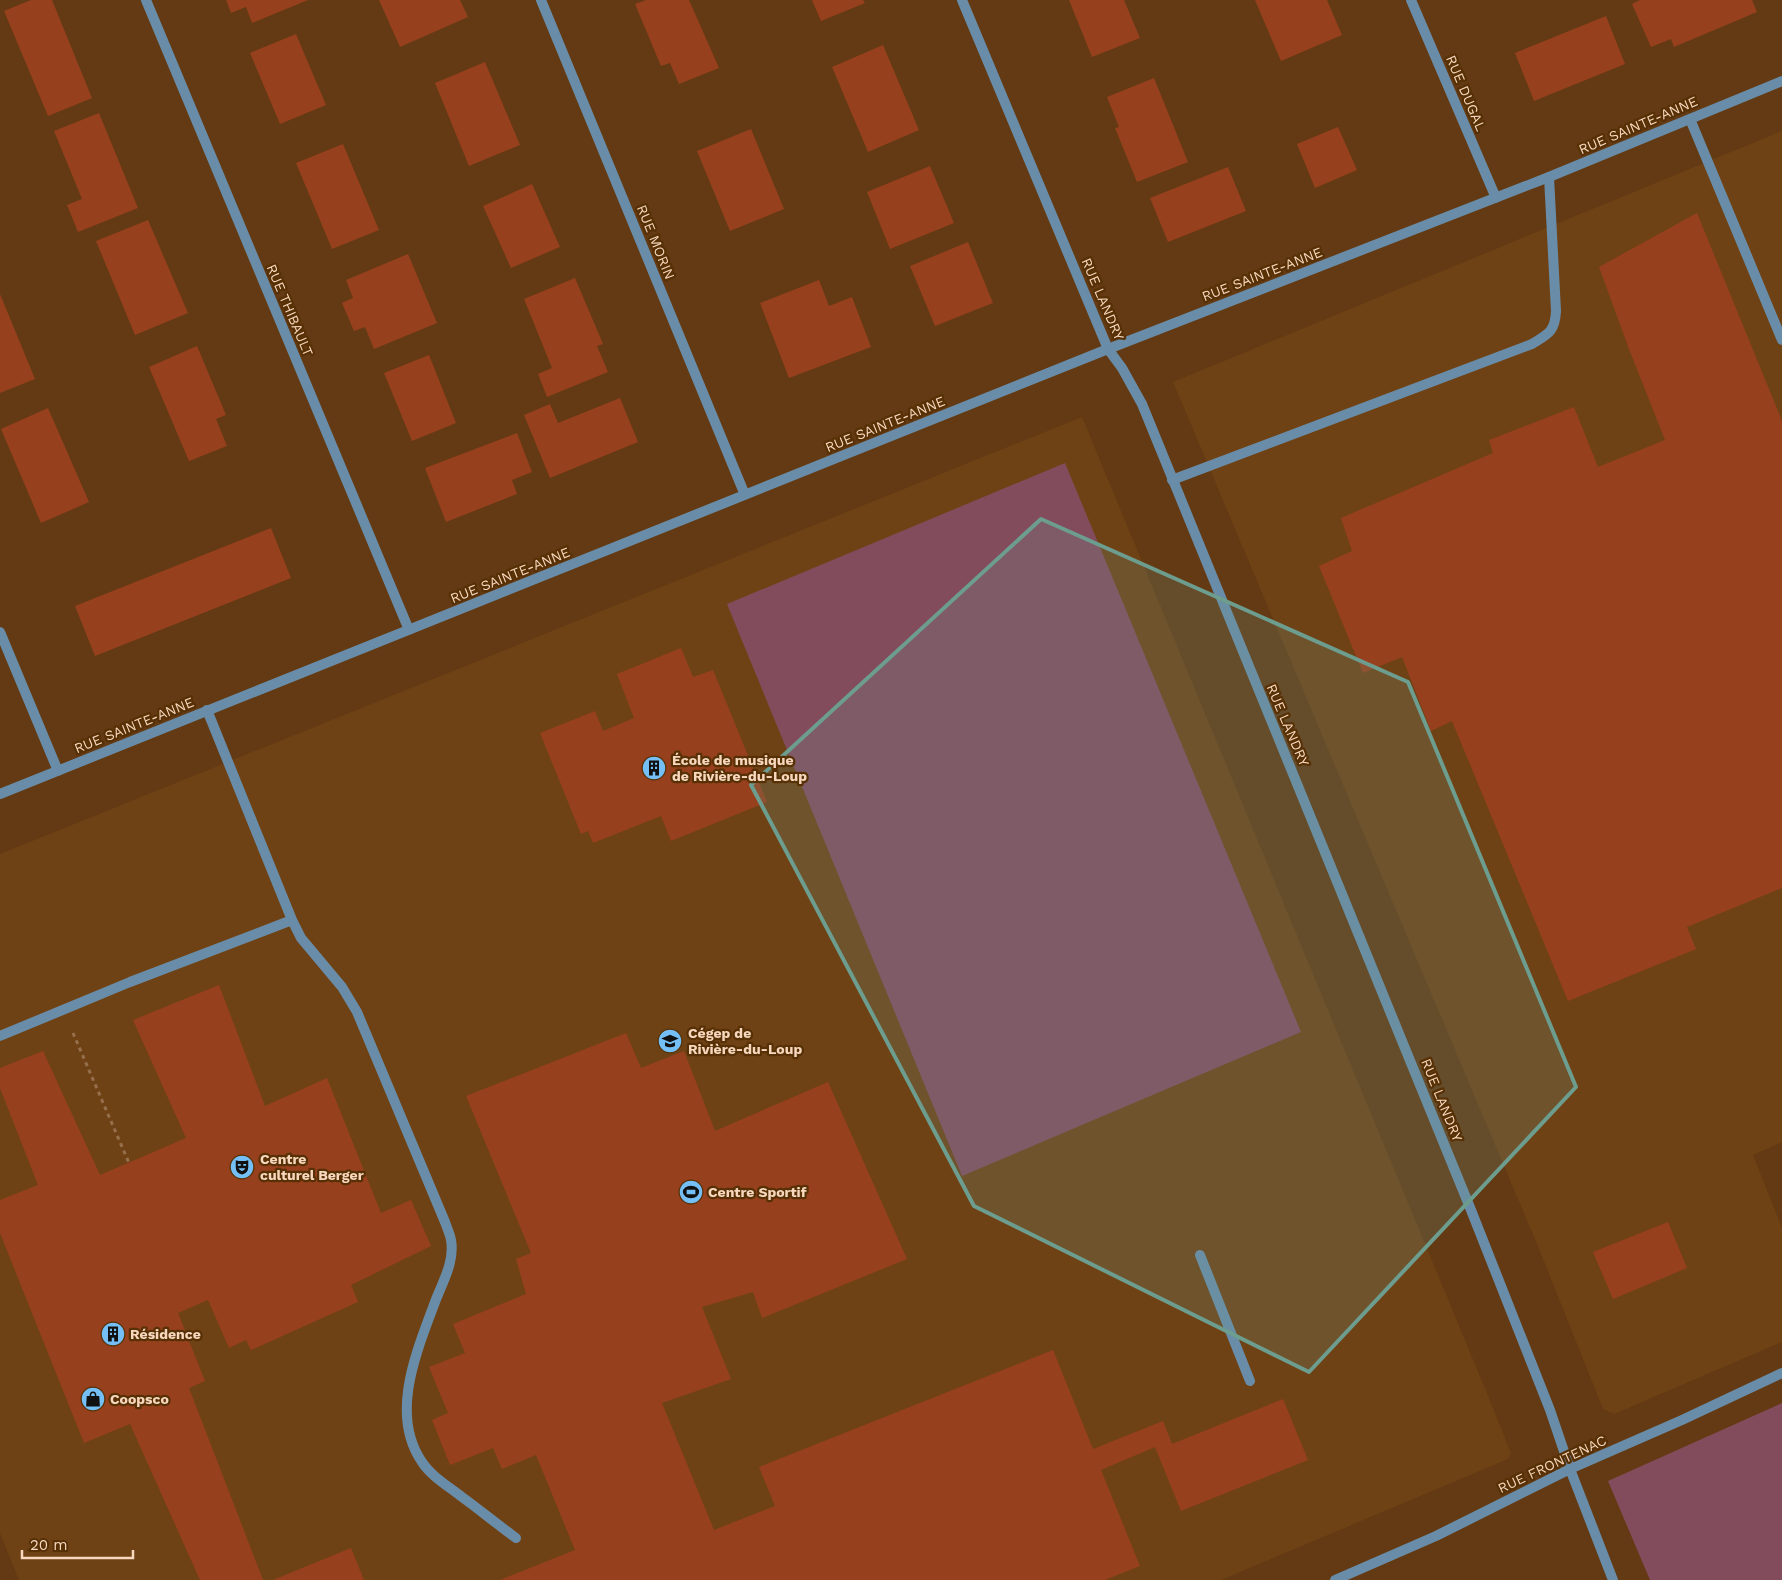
<svg xmlns="http://www.w3.org/2000/svg" width="1782" height="1580" font-family="'Work Sans',sans-serif">
	<style>
		.built { fill: #6f4215 }
		.green { fill: #834c5d }
		.building { fill: #97401d }
		.lines { fill: none; stroke-linecap: round; stroke-linejoin: round }
		.path { stroke: #956f4c; stroke-width: 3; stroke-dasharray: 4 4; stroke-linecap: butt }
		.service { stroke: #698da8; stroke-width: 10 }
		.minor { stroke: #698da8; stroke-width: 10 }
		.tertiary { stroke: #698da8; stroke-width: 10 }
		.marked { fill: #6c9d8e; fill-opacity: 0.2; stroke: #6c9d8e; stroke-width: 4; stroke-linejoin: round }
		.labels { text-anchor: middle; dominant-baseline: central; stroke-width: 4.5; stroke-linejoin: round; paint-order: stroke }
		.street-label { font-size: 14px; fill: #f7d8be; stroke: #573005 }
		.poi-label { font-size: 14px; font-weight: bold; fill: #f7d8be; stroke: #573005; text-anchor: start }
	</style>
	<rect width="100%" height="100%" fill="#633a13"/>
	<path class="built" d="M1782,131V1142L1753,1155L1782,1228V1342L1614,1414L1603,1409L1537,1244L1173,382Z
		M1082,417L1489,1398L1511,1453L1508,1459L1221,1580H19L0,1533V854Z"/>
	<path class="green" d="M1065,463L1301,1032L962,1176L727,604Z
		M1782,1403V1580H1650L1608,1481Z"/>
	<path class="building" d="M31,0H52L92,98L48,116L4,11Z
		M226,0H308L252,23L246,7L231,13Z
		M379,0H460L468,17L400,47Z
		M646,0H689L719,68L679,84L670,63L661,66L635,4Z
		M812,0H863L865,3L821,21Z
		M1069,0H1124L1140,38L1092,57Z
		M1255,0H1327L1342,35L1281,61Z
		M1640,0H1752L1757,12L1674,47L1671,39L1651,47L1632,4Z
		M1606,16L1625,64L1534,101L1515,53Z
		M296,34L326,105L280,124L250,53Z
		M883,45L919,130L868,152L832,67Z
		M485,62L520,145L469,166L435,83Z
		M1154,78L1188,162L1137,182L1115,128L1119,127L1107,97Z
		M99,113L138,208L78,232L67,205L82,199L54,131Z
		M1338,127L1357,170L1315,188L1297,144Z
		M751,129L784,209L730,231L697,151Z
		M343,144L379,230L332,249L296,163Z
		M930,166L954,223L890,249L867,192Z
		M1228,167L1246,211L1168,242L1150,198Z
		M532,184L560,247L511,268L483,206Z
		M1697,213L1782,421V888L1687,927L1696,949L1568,1001L1452,721L1431,731L1402,657L1363,673L1319,566L1352,551L1341,518L1493,453L1489,440L1574,407L1598,467L1665,440L1629,349L1599,267Z
		M148,220L188,313L135,335L96,241Z
		M968,242L993,303L935,326L910,266Z
		M408,254L437,323L374,349L365,327L354,331L342,303L353,298L346,280Z
		M575,278L603,344L597,346L608,372L547,397L538,374L552,368L524,299Z
		M819,280L829,306L852,297L871,347L789,378L760,303Z
		M0,294L35,379L0,393Z
		M197,346L226,415L216,419L227,446L189,461L149,367Z
		M429,355L456,423L412,441L384,373Z
		M620,398L638,442L550,478L524,415L550,404L558,423Z
		M48,408L89,502L41,523L1,429Z
		M517,433L532,472L512,480L517,494L446,522L425,468Z
		M271,528L291,578L95,656L75,606Z
		M681,648L693,677L713,670L767,802L671,841L661,816L593,843L588,831L581,834L540,733L595,711L603,731L634,718L617,674Z
		M219,985L265,1106L327,1078L381,1213L411,1200L431,1246L351,1285L358,1302L251,1350L246,1340L229,1348L208,1300L178,1313L205,1381L189,1388L263,1580H200L130,1424L84,1443L0,1233V1200L38,1185L0,1088V1068L43,1051L100,1175L186,1138L133,1020Z
		M626,1033L641,1068L684,1051L715,1131L828,1082L907,1259L762,1318L753,1292L702,1307L731,1379L662,1403L714,1530L775,1506L759,1467L1053,1350L1093,1449L1163,1421L1172,1444L1283,1399L1308,1460L1181,1511L1155,1447L1101,1470L1140,1566L1105,1580H500L575,1550L536,1455L502,1469L493,1448L450,1465L432,1420L448,1413L429,1367L465,1353L453,1324L526,1294L516,1259L531,1253L466,1096Z
		M1668,1222L1687,1268L1613,1299L1593,1252Z
		M351,1548L364,1580H273Z"/>
	<g class="lines">
		<path class="path" d="M73,1033L129,1163"/>
		<path class="service" d="M1690,119L1782,340
			M1172,480L1532,344C1548,334 1555,332 1556,311L1549,177
			M292,920L301,938L342,987L357,1012L445,1222C447,1228 450,1234 451,1240C455,1262 442,1283 435,1302C417,1351 389,1414 422,1462C431,1476 448,1486 462,1497C480,1510 498,1525 516,1538
			M0,1036L130,982L292,920L207,710
			M1200,1255L1250,1381
			M1570,1469L1613,1580"/>
		<path class="minor" d="M146,0L409,630
			M541,0L745,495
			M962,0L1108,349L1122,368L1142,404L1471,1210L1550,1410L1570,1469
			M1411,0L1496,198
			M0,632L58,771
			M0,794L1108,349L1549,177L1782,81"/>
		<path class="tertiary" d="M1335,1580L1436,1536L1570,1469L1682,1420L1782,1373"/>
	</g>
	<path class="marked" d="M1041,519L1408,682L1576,1087L1309,1372L974,1206L751,785Z"/>
	<defs>
		<g id="building-disc" transform="scale(1.25)"><circle r="9.5" fill="#74c0f6" stroke="#573005"/><path d="M-4-6H4V6H1V3H-1V6H-4ZM-2.5-4.3h1.7v1.8h-1.7ZM.8-4.3h1.7v1.8H.8ZM-2.5-1h1.7V.8h-1.7ZM.8-1h1.7V.8H.8Z" fill="#111"/></g>
		<g id="university-disc" transform="scale(1.25)"><circle r="9.5" fill="#74c0f6" stroke="#573005"/><path d="M0-5L7-2L0 1L-7-2ZM-4 1L0 2.5L4 1V4Q0 6-4 4Z" fill="#111"/></g>
		<g id="theatre-disc" transform="scale(1.25)"><circle r="9.5" fill="#74c0f6" stroke="#573005"/><path d="M-5-5.5Q0-4 5-5.5V0Q5 5 0 6Q-5 5-5 0ZM-3.3-2.5H-1v1.5H-3.3ZM1-2.5H3.3v1.5H1ZM-2.8 1Q0 5.5 2.8 1Z" fill="#111"/></g>
		<g id="stadium-disc" transform="scale(1.25)"><circle r="9.5" fill="#74c0f6" stroke="#573005"/><path d="M0-5a6.5 5 0 1 0 0 10a6.5 5 0 1 0 0-10ZM-3.5-1.8h7v3.6h-7Z" fill="#111"/></g>
		<g id="shop-disc" transform="scale(1.25)"><circle r="9.5" fill="#74c0f6" stroke="#573005"/><path d="M-5-2.5h2.3a2.7 3.5 0 0 1 5.4 0H5L5.5 6h-11ZM-1.5-2.5h3a1.5 2.3 0 0 0-3 0Z" fill="#111"/></g>
	</defs>
	<g fill-rule="evenodd">
		<use href="#building-disc" x="654" y="768"/>
		<use href="#university-disc" x="670" y="1041"/>
		<use href="#theatre-disc" x="242" y="1167"/>
		<use href="#stadium-disc" x="691" y="1192"/>
		<use href="#building-disc" x="113" y="1334"/>
		<use href="#shop-disc" x="93" y="1399"/>
	</g>
	<g class="labels">
		<g class="street-label">
			<text transform="translate(1466 93) rotate(67)">RUE DUGAL</text>
			<text transform="translate(1638 125) rotate(-23)">RUE SAINTE-ANNE</text>
			<text transform="translate(656 242) rotate(68)">RUE MORIN</text>
			<text transform="translate(1262 274) rotate(-21)">RUE SAINTE-ANNE</text>
			<text transform="translate(1103 299) rotate(67)">RUE LANDRY</text>
			<text transform="translate(290 310) rotate(67)">RUE THIBAULT</text>
			<text transform="translate(885 424) rotate(-22)">RUE SAINTE-ANNE</text>
			<text transform="translate(510 575) rotate(-22)">RUE SAINTE-ANNE</text>
			<text transform="translate(134 725) rotate(-22)">RUE SAINTE-ANNE</text>
			<text transform="translate(1288 725) rotate(67)">RUE LANDRY</text>
			<text transform="translate(1442 1100) rotate(68)">RUE LANDRY</text>
			<text transform="translate(1552 1464) rotate(-25)">RUE FRONTENAC</text>
		</g>
		<g class="poi-label">
			<text x="672" y="760">École de musique<tspan x="672" dy="16">de Rivière-du-Loup</tspan></text>
			<text x="688" y="1033">Cégep de<tspan x="688" dy="16">Rivière-du-Loup</tspan></text>
			<text x="260" y="1159">Centre<tspan x="260" dy="16">culturel Berger</tspan></text>
			<text x="708" y="1192">Centre Sportif</text>
			<text x="130" y="1334">Résidence</text>
			<text x="110" y="1399">Coopsco</text>
		</g>
	</g>
	<path d="M22 1550v8h111v-8" fill="none" stroke="#f7d8be" stroke-width="2.5"/>
	<text x="30" y="1550" font-size="15" fill="#f7d8be" stroke="#573005" stroke-width="4" paint-order="stroke">20 m</text>
</svg>
